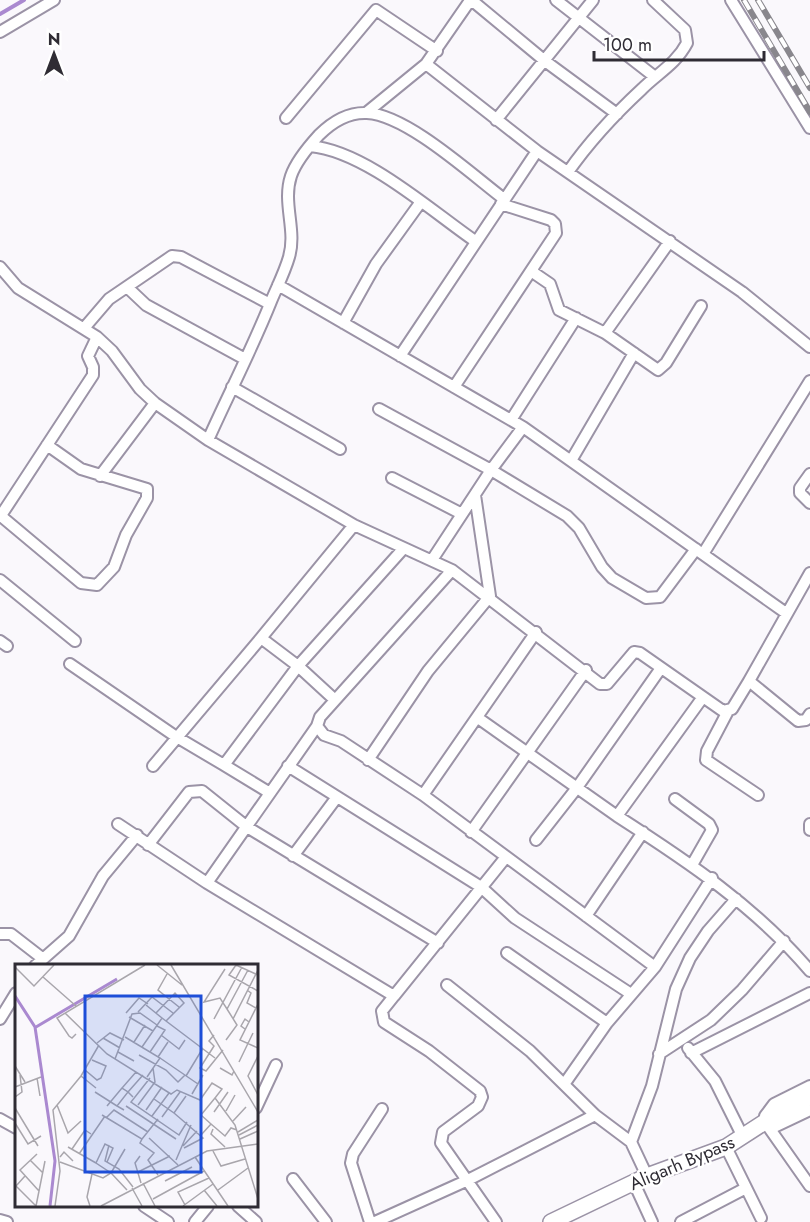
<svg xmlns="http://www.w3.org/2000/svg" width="810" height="1222" font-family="Jost,sans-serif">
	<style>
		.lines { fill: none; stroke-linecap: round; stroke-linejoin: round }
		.stream { stroke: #aa89d0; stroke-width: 4 }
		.street-casing { stroke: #9b93a6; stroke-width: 14 }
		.secondary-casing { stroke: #9b93a6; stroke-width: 18 }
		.street { stroke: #fff; stroke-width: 10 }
		.secondary { stroke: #fff; stroke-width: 15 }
		.rail-casing { stroke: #89878d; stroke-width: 6 }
		.rail { stroke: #fff; stroke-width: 4; stroke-dasharray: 11; stroke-linecap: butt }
		.labels { text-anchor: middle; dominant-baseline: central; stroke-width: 5; stroke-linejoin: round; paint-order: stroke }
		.street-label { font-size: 18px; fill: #2f2c34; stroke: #fff }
		.inset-river { fill: none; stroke: #aa89d0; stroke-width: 3 }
		.inset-road { fill: none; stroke: #a9a6ac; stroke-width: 1.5 }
		.view { fill: #1d4ed8; fill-opacity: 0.15; stroke: #1d4ed8; stroke-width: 3 }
		.inset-edge { fill: none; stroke: #2f2c34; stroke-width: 3 }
	</style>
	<rect width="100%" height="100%" fill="#faf8fc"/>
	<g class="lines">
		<path class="stream" d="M0,14L24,0"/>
		<g class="street-casing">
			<path id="street" d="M556,0L655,77
				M731,0L810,128
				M0,32L54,0
				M426,64L537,151
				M366,113L426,64L469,2L475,3L545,61L617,114
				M286,118L376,10L437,51
				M496,120L593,0
				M310,146C365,151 430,210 475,241
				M568,172C589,142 615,114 642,89C658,73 676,64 687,43L685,30L653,0
				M0,267L18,288L97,337L112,351L140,389L155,403L208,440L354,525L452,570L600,684H607L634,652L640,653L723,711L732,709L749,681L798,721L806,720L810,714
				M531,271L550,284L559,310L605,333L658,370L666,363L701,306
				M278,285L523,427L491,470L432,560
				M128,288L146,305L245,359
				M343,323L376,264L420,203
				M85,327L109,299L172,256L181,257L270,304
				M605,333L670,241
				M400,356L537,151L742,292L810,347
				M232,387L340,449
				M454,387L556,233L555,224L551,220L501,204
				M379,409L491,470L567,516L579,528L602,567L612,578L646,598L660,597L696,549
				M511,420L576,318
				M523,427L786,613
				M208,440C229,393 253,347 272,299C278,285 285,271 289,257C297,230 282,203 291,176C296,161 309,146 319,135C332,122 348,112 367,113C407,115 471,174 504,199
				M572,459L634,353
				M810,474L800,488V493L810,503
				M100,476L155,403
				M392,478L462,514
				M1,516L81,583L97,585L114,567L126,535L147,498V489L81,469L47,445
				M0,517L93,375V367L88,356L97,337
				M703,554L810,381
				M452,570L320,717L317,726L324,735L341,741L423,795L655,967L712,878
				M0,580L75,641
				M0,641L7,646
				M70,664L175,736L224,765
				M749,681L810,573
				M335,700L298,666L403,549
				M728,711L707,751L706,760L758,795
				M478,718L617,816L703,697
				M368,760L428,671L490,596L475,495
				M153,766L261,638
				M288,766L481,887L515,918L631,994
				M270,793L224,765L298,666L261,638L354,525
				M423,795L536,632
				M675,799L709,824L712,830L692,865
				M617,816C687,861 756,907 810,971
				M118,824L207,883L394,996L382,1011L384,1022L429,1051L480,1091L482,1097L478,1106L443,1132L441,1143L496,1222
				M810,824V830
				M471,832L586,670
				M536,840L576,789L661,668
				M148,845L189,792L202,791L247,827L438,943
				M293,856L337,797
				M207,883L317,726
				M586,916L643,832
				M0,934H11L42,958
				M507,953L607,1023
				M35,966L69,936L103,876L137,835
				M447,985L530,1051L595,1115L631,1142L647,1176
				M394,996L506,857
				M0,1019L16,993
				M688,1048L715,1081L743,1137
				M691,1053L810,993
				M659,1054L711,1020L742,990L784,941
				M565,1083L607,1023L655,967
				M810,1086L774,1104L765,1116V1122L810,1186
				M256,1108L276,1065
				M0,1119L16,1128
				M770,1129L810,1110
				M631,1142L652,1086L676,989L690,958L708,931L736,899
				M726,1147L761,1218
				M293,1179L326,1222
				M634,1183L652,1222
				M144,1206L168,1222
				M238,1206L256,1222
				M0,1220L7,1222
				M195,1222L208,1206
				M370,1222L351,1163L353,1154L382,1109
				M375,1222L468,1180L595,1115
				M681,1222L746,1188"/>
		</g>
		<g class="secondary-casing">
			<path id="secondary" d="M551,1222L647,1176L726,1147L777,1114L810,1097"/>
		</g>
		<use href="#street" class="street"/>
		<use href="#secondary" class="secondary"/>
		<g class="rail-casing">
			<path id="rail" d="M744,0L810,112
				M758,0L810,88"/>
		</g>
		<use href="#rail" class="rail"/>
	</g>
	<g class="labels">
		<g class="street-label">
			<text transform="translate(682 1163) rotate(-23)">Aligarh Bypass</text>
		</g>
	</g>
	<g transform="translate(15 964)">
		<rect width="243" height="243" fill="#faf8fc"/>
		<path class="inset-river" d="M0,32L20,63L40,197L35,242M21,63L102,15"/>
		<path class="inset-road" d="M142,1L167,21M156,1L243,148M0,3L19,22L39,1M210,5L189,38L205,34L212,45L233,6M152,10L143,26L164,43M243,11L221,1L214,11L243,27M28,13L61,42M232,26L236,29L232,39L241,44M243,40L225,76L243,84M131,41L147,54M123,48L137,33L158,49M50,49L92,90L156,130L162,126L185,136L197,119L207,125L200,134L220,161L243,235M111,49L124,34L133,40M141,49L160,29L169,39L151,57M114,53L138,67M199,55L227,3M218,55L243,6M230,65L226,62L230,55L234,58M61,70L57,74L54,72L42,54L130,1M146,71L164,85L170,76M199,71L194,77L199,82L185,104L191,107L208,86M110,73L145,94L132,113M88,74L105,84M211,76L222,61L212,45M119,78L130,61M82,79L95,69L109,76M127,83L147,54L200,94M103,88L119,97M135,88L150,66L142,62M124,91L151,106L163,118L170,111M243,92L233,112L243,131M143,93L153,78M145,94L183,120M100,95L117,50L125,49L142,61M224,98L238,69M0,102L10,118M205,104L217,111L219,107M70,106L82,116L86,114L91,102L77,96M66,112L81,124M171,112L188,84M22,114L25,132M135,114L116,138L164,171L172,158M0,123L26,113M80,128L102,142M177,130L188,111M0,133L7,128L5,111M118,133L113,128L128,111M139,135L159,149L171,132M42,141L53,169L66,157M123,141L140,118L138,104M92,142L107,124M111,142L161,175M0,144L23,182M109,146L102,142L113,128L107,124L121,108M131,146L147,123M211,147L220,131M199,148L213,128M159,149L188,174L169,184M87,151L127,175L125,179L139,189L133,196L143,211M137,152L154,129M147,153L165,128M91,154L99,146L133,168M218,157L231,143M0,159L13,180L26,172M196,160L186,151L200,134M198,165L196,170L210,183M223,168L243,156M186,171L196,160L210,172L216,164L222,166M224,171L243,161M134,174L163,201M127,175L143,155M225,175L243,167M94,181L90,197L104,205L118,223M168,182L182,167M53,183L81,199M57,185L70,166L76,170M110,185L96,209L112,226M198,187L206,202L230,195M22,190L5,206L24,227M64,190L90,152M125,192L120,199L126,219M45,193L49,188L58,197M180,193L213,242M15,196L28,209M161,196L176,161M45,198L88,214L96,209L81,199L90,180L98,184L92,198M123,208L155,192M10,212L1,222L21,242M150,217L177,203M128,219L140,242M117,224L127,242M189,226L202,242M203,226L233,204M138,235L189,207M170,241L163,228L194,214M21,242L30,197M40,242L45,207L38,146L66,112L84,81M75,242L72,233L77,210M86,242L192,187L243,180M168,242L198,220"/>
		<path class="view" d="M70,32H186V208H70Z"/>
		<rect width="243" height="243" class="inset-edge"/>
	</g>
	<g transform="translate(54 54)" stroke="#ffffff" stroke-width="4.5" paint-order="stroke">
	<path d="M0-4.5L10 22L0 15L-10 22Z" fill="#2f2c34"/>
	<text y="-9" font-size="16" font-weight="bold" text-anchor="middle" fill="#2f2c34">N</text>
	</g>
	<path d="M594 51v9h170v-9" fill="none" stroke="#2f2c34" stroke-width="3"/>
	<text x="603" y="51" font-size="18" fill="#2f2c34" stroke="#ffffff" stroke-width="4.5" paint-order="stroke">100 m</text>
</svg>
